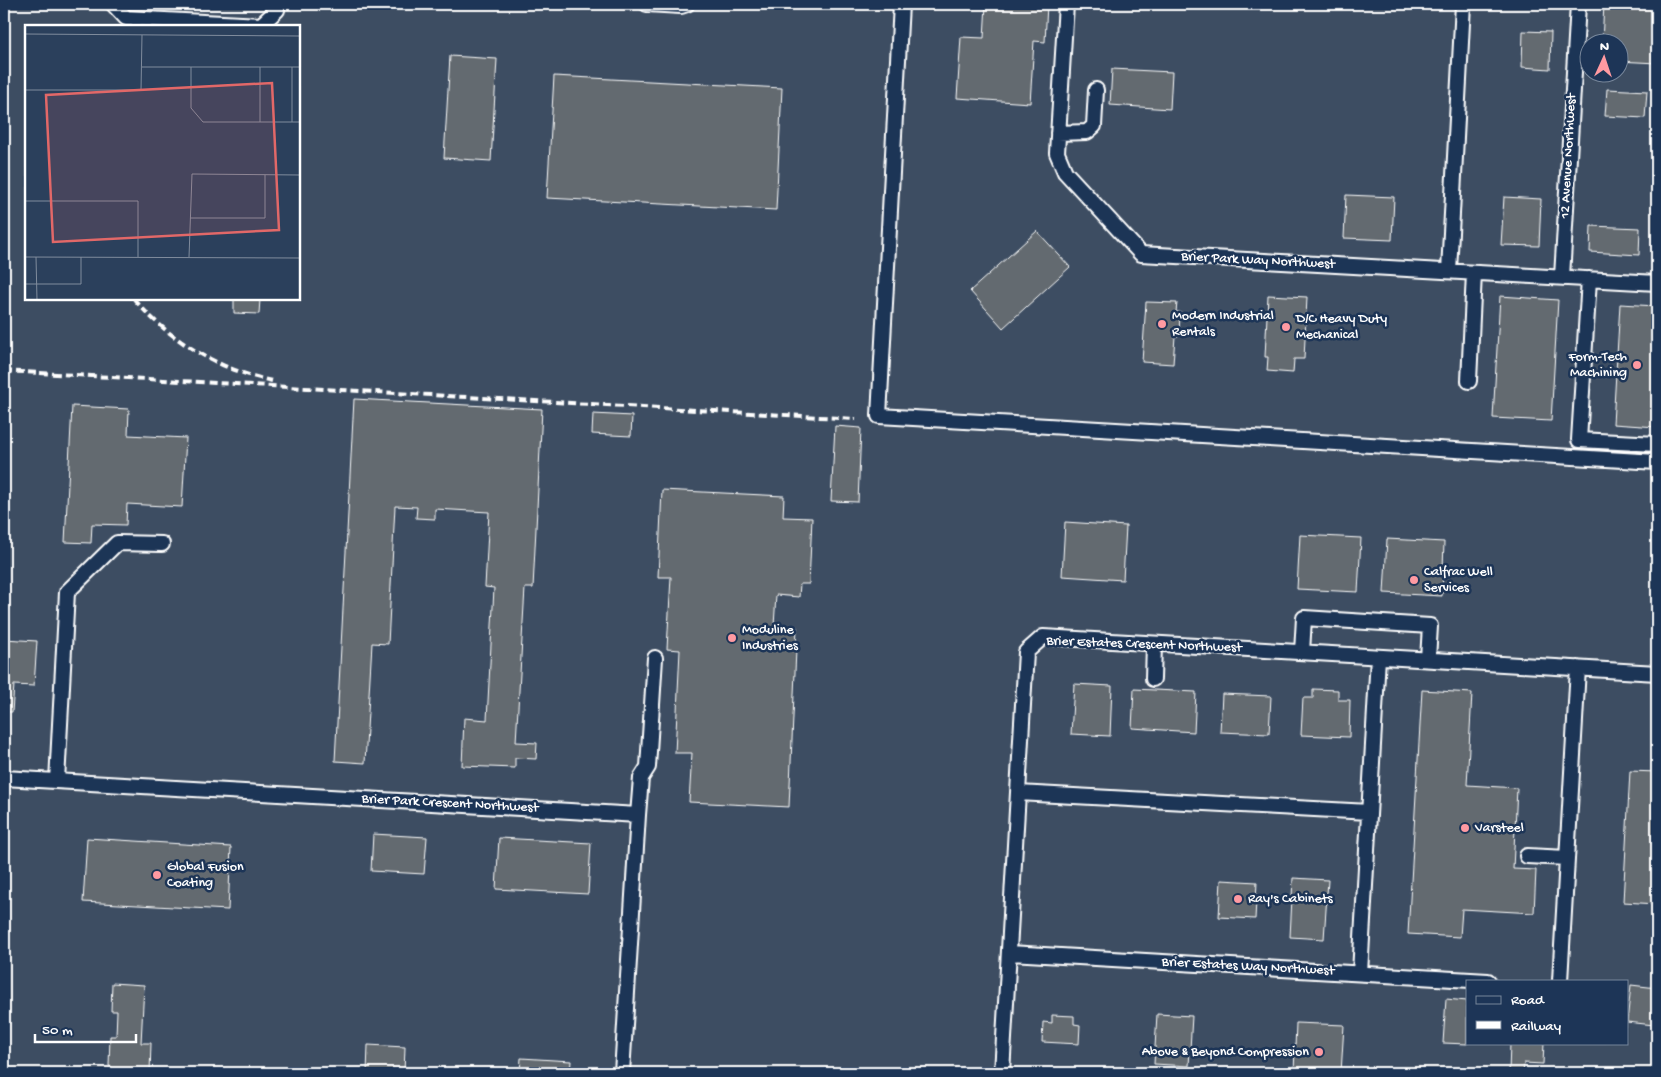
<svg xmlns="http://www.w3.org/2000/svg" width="1661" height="1077" font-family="'Gochi Hand',sans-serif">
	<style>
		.built { fill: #3c4d62; fill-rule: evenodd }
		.building { fill: #646b70; stroke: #fff }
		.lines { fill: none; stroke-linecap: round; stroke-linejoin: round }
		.minor-casing { stroke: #fff; stroke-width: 18 }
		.minor { stroke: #1d3557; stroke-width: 14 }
		.rail { stroke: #fff; stroke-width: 4; stroke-dasharray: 8 4; stroke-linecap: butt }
		.poi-dot { fill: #ff9aa2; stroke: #1d3557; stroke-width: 2 }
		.labels { text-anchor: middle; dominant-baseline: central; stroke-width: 5; stroke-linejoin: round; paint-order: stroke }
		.street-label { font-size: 14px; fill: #fff; stroke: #1d3557 }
		.poi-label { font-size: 14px; fill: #fff; stroke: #1d3557; text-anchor: start }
		.inset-road { fill: none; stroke: #808c9d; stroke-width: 1 }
		.view { fill: #e26868; fill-opacity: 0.15; stroke: #e26868; stroke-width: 2.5 }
		.inset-edge { fill: none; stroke: #fff; stroke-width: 2.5 }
	</style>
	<rect width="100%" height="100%" fill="#2b405c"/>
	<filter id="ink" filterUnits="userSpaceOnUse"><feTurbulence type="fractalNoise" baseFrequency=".02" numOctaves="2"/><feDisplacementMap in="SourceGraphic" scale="10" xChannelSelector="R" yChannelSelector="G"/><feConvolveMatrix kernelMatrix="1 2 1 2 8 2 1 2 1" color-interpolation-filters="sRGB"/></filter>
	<g filter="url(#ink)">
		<path class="built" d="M4,4H1657V1073H4ZM26,26H299V299H26ZM1588,42H1618V72H1588ZM1467,981H1627V1043H1467Z"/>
		<path class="building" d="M986,4H1047L1045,42L1034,41L1030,103L957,98L961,37L984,38Z
			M1604,4H1654L1652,26H1657V63L1618,61V42H1602Z
			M1523,31L1551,32L1550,69L1522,67Z
			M450,56L497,59L491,161L444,158Z
			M1112,69L1172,72L1170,109L1110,105Z
			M554,76L782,88L776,210L547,198Z
			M1607,89L1647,91L1645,118L1605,116Z
			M1346,195L1394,197L1392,240L1344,238Z
			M1504,197L1541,199L1539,246L1501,245Z
			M1591,226L1640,228L1639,255L1590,252Z
			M1037,231L1070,267L1003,328L970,291Z
			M1268,295L1307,297L1304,359H1294L1293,373L1267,371L1268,357H1265Z
			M1500,296L1558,300L1551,421L1493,418Z
			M234,299H260L259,314L234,313Z
			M1146,302L1177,303L1176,312H1180L1179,336H1175L1173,364L1142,362Z
			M1620,304L1657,306V427L1613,424Z
			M354,399L542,409L533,588H525L516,742L537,743L536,759L515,758V768L462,766L464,718L487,720L494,588L485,587L489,512L435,509V519L416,518L417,507L395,506L388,644L372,643L365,763L335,761Z
			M72,406L129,409L128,435L186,438L182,507L127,504L126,525L92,524L91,543L65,542Z
			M593,414L632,416L631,436L592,434Z
			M835,426L861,428L858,502L831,501Z
			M662,490L784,496L783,517L812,518L809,584H800L799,597L776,595L774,626L797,627L789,807L689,802L692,753H675L680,650L667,649L671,577H658Z
			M1065,522L1126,526L1123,580L1062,576Z
			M1300,535L1361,538L1358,592L1297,589Z
			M1387,539L1444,542L1442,596L1384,593Z
			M4,639L37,641L34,686L14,685L12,712H4Z
			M1074,684L1112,686L1110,736L1071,734Z
			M1134,689L1196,692L1194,732L1132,728Z
			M1313,689L1338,690V700H1350L1349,737L1301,735L1303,698H1313Z
			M1422,690L1472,693L1467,785L1517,788L1513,869L1536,870L1534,913L1462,909L1460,937L1408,934Z
			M1222,694L1271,696L1269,734L1220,732Z
			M1630,771L1657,772V904L1623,902Z
			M373,834L427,837L424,874L371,871Z
			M87,838L231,847L228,910L83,902Z
			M499,838L591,843L588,894L496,889Z
			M1293,878L1328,880L1324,939L1290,937Z
			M1221,880L1257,882L1255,919L1219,917Z
			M112,983L144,985L141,1043H151L150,1073H112V1067L109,1066L110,1036H116L117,1011H111Z
			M1631,985L1657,988L1654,1025L1627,1022Z
			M1446,999L1467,1001V1044L1443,1043Z
			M1157,1014L1192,1016L1189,1066L1154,1064Z
			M1052,1015L1074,1016V1024L1080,1025L1079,1044L1042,1042L1043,1022L1052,1023Z
			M1296,1023L1344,1025L1341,1073H1294Z
			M1510,1043H1544L1543,1064L1524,1063L1523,1073H1509Z
			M368,1045L405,1047L404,1073H367Z
			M521,1058L571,1061L570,1073H520Z"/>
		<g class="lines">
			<g class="minor-casing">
				<path id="minor" d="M113,4L126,18L261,25L277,10L278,4
					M647,4L681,6L687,4
					M901,4L879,416L1657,462
					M1066,4L1057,153L1065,172L1141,254L1657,283
					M1058,133L1087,132L1094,126L1096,90
					M1449,271L1463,4
					M1562,277L1578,4
					M1589,279L1579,440L1657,444
					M1469,381L1474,273
					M1302,652L1304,618L1430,626L1428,659
					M1153,679L1154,644
					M4,778L638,815L622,1073
					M57,781L67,592L117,543L162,544
					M1018,793L1369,812
					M638,815L641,778L648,767L655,658
					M1527,856L1567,858
					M1009,953L1488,981
					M1360,973L1378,657
					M1560,981L1578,668
					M1002,1073L1026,652L1043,637L1657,673"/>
			</g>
			<use href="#minor" class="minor"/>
			<path class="rail" d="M134,299C169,340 219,370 272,381
				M4,371L856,419"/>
		</g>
	</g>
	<g class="poi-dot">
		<circle cx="1162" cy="324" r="5"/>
		<circle cx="1286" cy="327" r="5"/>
		<circle cx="1637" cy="365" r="5"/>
		<circle cx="1414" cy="580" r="5"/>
		<circle cx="732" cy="638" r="5"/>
		<circle cx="1465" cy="828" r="5"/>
		<circle cx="157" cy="875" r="5"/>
		<circle cx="1238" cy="899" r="5"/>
		<circle cx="1319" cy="1052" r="5"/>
	</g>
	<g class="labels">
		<g class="street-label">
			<text transform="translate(1569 156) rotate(-87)">12 Avenue Northwest</text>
			<text transform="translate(1258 261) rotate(3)">Brier Park Way Northwest</text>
			<text transform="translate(1144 645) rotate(2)">Brier Estates Crescent Northwest</text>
			<text transform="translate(450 804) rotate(3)">Brier Park Crescent Northwest</text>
			<text transform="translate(1248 967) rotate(3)">Brier Estates Way Northwest</text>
		</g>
		<g class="poi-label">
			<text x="1172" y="316">Modern Industrial<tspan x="1172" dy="16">Rentals</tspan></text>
			<text x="1296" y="319">D/C Heavy Duty<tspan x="1296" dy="16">Mechanical</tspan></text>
			<text x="1627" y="357" text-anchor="end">Form-Tech<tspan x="1627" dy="16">Machining</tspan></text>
			<text x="1424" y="572">Calfrac Well<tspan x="1424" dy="16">Services</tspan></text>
			<text x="742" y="630">Moduline<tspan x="742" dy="16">Industries</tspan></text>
			<text x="1475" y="828">Varsteel</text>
			<text x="167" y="867">Global Fusion<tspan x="167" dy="16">Coating</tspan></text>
			<text x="1248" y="899">Ray's Cabinets</text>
			<text x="1309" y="1052" text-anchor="end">Above &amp; Beyond Compression</text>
		</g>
	</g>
	<g transform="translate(25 25)">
		<rect width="275" height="275" fill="#2b405c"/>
		<path class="inset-road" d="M0,9L275,11M117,42H275M166,42V83L178,97H275M0,65H116L117,10M235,97V42M267,97V42M0,176H113V232M165,193H240V150M0,232L275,233M11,232L12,275M164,232L167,149L275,150M0,259H56V232"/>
		<path class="view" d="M247,58L254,205L28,217L21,70Z"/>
		<rect width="275" height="275" class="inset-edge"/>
	</g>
	<rect width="1661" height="1077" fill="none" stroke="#1d3557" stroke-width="20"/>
	<rect x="10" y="10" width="1641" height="1057" fill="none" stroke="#fff" stroke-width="2" filter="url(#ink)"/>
	<rect x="1466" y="980" width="162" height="65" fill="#1d3557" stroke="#77869a"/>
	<rect x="1476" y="996" width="25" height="8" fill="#1d3557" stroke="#77869a"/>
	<text x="1511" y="1004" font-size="15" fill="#ffffff">Road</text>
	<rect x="1476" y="1021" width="25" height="8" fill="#ffffff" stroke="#77869a"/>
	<text x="1511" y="1030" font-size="15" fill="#ffffff">Railway</text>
	<g transform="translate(1604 58) rotate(3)"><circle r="24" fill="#1d3557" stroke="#77869a"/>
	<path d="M0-4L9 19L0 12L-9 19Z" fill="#ff9aa2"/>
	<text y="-8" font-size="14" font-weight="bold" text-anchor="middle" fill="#ffffff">N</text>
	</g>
	<path d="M35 1034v8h101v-8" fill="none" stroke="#ffffff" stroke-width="2.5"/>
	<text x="42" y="1034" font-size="15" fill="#ffffff" stroke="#1d3557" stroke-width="4" paint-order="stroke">50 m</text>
</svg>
